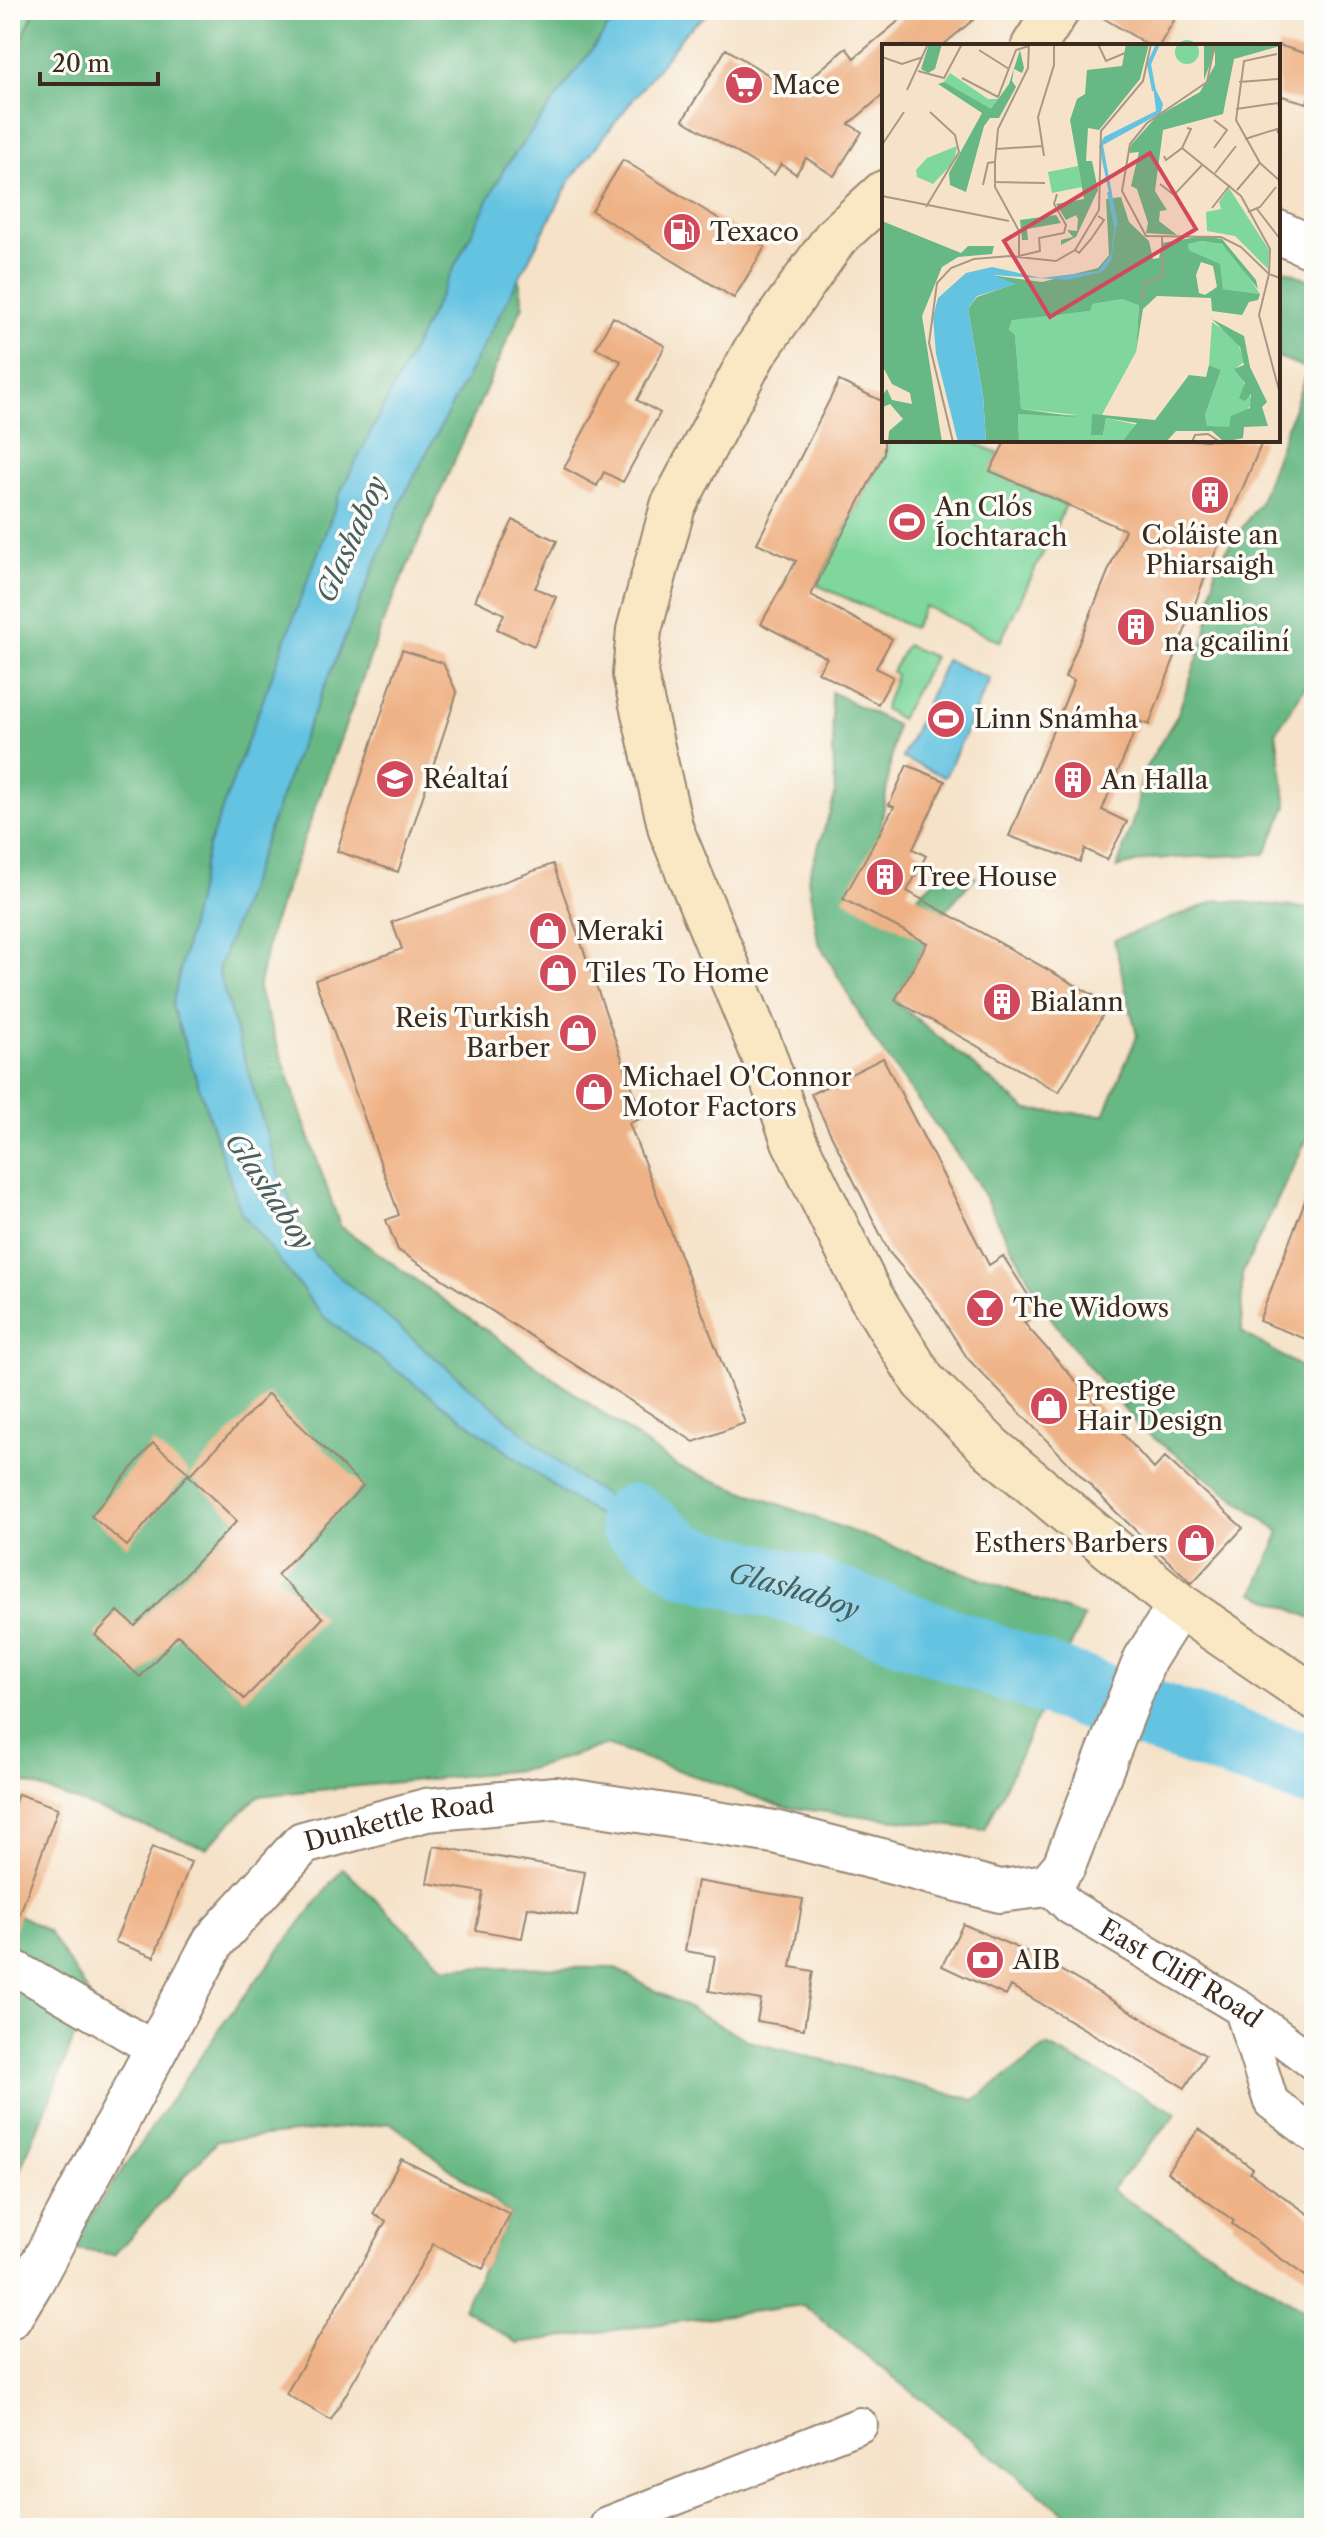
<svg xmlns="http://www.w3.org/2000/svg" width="1324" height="2538" font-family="'Libre Caslon Text',serif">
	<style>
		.green { fill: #7fd79d; stroke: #5d805e; stroke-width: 2 }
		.forest { fill: #67b884; stroke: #517151; stroke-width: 2 }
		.water { fill: #63c3e1; stroke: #4f7680; stroke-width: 2 }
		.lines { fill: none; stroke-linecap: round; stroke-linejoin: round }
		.river { stroke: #63c3e1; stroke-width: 72 }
		.building { fill: #efb286 }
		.minor-casing { stroke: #988673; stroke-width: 38 }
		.tertiary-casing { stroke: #988673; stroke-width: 46 }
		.secondary-casing { stroke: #988673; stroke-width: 48 }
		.minor { stroke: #fff; stroke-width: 34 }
		.tertiary { stroke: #fff; stroke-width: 42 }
		.secondary { stroke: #fae7c3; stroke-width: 44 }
		.labels { text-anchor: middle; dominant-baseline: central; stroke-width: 7; stroke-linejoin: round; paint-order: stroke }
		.poi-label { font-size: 26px; fill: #3b2a1e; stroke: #fdfcf7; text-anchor: start }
		.street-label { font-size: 26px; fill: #3b2a1e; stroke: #fdfcf7 }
		.water-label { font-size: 28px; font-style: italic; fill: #496062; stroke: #fdfcf7 }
		.inset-river { fill: none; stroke: #63c3e1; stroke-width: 4 }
		.inset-road { fill: none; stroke: #ab9884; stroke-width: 2 }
		.view { fill: #d1495b; fill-opacity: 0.15; stroke: #d1495b; stroke-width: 4 }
		.inset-edge { fill: none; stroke: #3b2a1e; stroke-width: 4 }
	</style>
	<rect width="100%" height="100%" fill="#fdfcf7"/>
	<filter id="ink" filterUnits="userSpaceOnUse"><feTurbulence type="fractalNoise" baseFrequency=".0125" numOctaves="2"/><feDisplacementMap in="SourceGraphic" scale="16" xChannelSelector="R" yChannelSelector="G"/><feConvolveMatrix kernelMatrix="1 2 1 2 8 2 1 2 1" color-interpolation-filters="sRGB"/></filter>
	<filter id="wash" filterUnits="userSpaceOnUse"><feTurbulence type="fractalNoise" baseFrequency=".006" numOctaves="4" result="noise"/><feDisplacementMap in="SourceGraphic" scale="32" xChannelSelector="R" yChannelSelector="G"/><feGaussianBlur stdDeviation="1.8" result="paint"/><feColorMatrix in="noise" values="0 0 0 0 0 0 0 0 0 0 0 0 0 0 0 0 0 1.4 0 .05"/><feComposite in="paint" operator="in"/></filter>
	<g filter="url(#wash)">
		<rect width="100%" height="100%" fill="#f5e2c8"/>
		<path class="green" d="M10,10H35L10,66Z
			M891,440H969L999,454L991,471L1066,505L1000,642L925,606L913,628L817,585Z
			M906,645L934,657L900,719L884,709L896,675L892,672Z"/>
		<path class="forest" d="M35,10H621L504,169L523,305L385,617L271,929L258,989L340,1226L678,1467L1084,1617L985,1830L783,1807L606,1745L530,1769L258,1796L206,1848L10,1777V66Z
			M1278,267L1314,282V673L1276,732L1287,806L1265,854L1150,859L1117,868L1136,811L1143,772L1177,716L1206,634L1216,565L1259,504L1308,369L1278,357Z
			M831,692L896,725L880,833L889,923L936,879L975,877L944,912L895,1001L1027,1110L1104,1115L1137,1036L1114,940L1219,900L1314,909V1124L1242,1274V1332L1314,1375V1619L1254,1593L1280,1532L1139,1427L1080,1356L1048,1314L976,1181L873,1038L818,941L808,878L835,796Z
			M343,1868L444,1967L614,1968L749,2041L974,2100L1047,2046L1177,2113L1111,2190L1314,2316V2528H1083L803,2305L517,2343L463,2308L510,2214L391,2123L217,2141L114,2255L69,2248L225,2021Z
			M10,1910L48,1931L90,1995L56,2085L10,2193Z"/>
		<path class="water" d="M621,10H711L685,33L571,179L402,500L298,750L218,970L279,1175L315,1256L575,1476L720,1569L1059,1684L1314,1756V1804L903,1659L712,1586L567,1496L324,1317L241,1212L172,1006L208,847L341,491L504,169Z
			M946,660L990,679L945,777L902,758Z"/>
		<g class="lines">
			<path class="river" id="s1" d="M634,1520L686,1560L807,1592L1059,1684L1314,1772"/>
		</g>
		<g id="blocks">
			<path class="building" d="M912,10H985L942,46H884V94L849,124L862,132L834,176L806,158L796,174L781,164L774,175L683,120L726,49L795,91L846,48L854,58Z
				M1090,10H1180L1159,46H1150Z
				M1278,45L1314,56V76L1307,103L1278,95Z
				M623,160L765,247L734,298L592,211Z
				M613,317L665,346L637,400L660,413L623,482L604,472L597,486L564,468L621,361L596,348Z
				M839,381L884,402V454L811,595L892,639L876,668L893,677L878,704L818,672L827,658L761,624L796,561L757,543Z
				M1006,440H1263L1205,577L1149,725L1139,721L1102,810L1127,822L1107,860L1085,849L1080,862L1009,836L1074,680L1065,677L1125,530L990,471Z
				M513,520L557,541L535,588L556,597L534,646L497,629L504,614L475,600Z
				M402,650L443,663L457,693L398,872L337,851Z
				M907,765L945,781L913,849L926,856L907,891L1109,1004L1059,1092L895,1000L927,943L843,899L894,807L889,805Z
				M553,864L643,1118L629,1123L745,1423L694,1442L398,1250L386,1220L399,1215L315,980L402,949L392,922Z
				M883,1058L989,1265L1003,1256L1039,1312L1024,1323L1154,1469L1165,1457L1243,1528L1192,1583L1115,1511L968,1359L932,1303L889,1252L811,1094Z
				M1311,1185H1314V1342L1259,1321Z
				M268,1394L363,1486L277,1575L323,1618L244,1699L178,1635L140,1677L95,1635L118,1611L135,1626L237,1521L189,1476Z
				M153,1443L189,1473L127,1546L91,1516Z
				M18,1794L58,1808L14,1930L10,1929V1817Z
				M434,1846L585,1872L577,1916L528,1907L522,1938L476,1930L483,1892L427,1883Z
				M152,1847L191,1862L154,1957L115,1942Z
				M697,1881L803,1899L791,1967L813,1971L804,2029L757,2021L761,2000L709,1991L715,1956L685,1951Z
				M963,1924L1038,1957L1205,2055L1185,2088L1011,1986L1006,1996L942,1966Z
				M1199,2129L1253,2169L1250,2173L1314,2218V2282L1232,2224L1234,2221L1167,2172Z
				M401,2159L510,2214L483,2269L433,2244L331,2420L286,2394L386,2221L373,2214Z"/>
		</g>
	</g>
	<g filter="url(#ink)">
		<use href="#blocks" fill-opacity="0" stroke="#988673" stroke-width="2"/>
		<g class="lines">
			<g class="minor-casing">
				<g id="minor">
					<path id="s2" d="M1048,1885L1070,1907L1240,2008L1314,2063"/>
					<path d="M10,1965L156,2050"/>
					<path d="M1242,2010L1271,2102L1314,2135"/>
					<path d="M609,2528L608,2524L860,2425"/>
				</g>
			</g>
			<g class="tertiary-casing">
				<g id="tertiary">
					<path d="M1278,232L1314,248"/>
					<path id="s3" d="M10,2318L33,2280L214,1941L303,1843L426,1810L555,1798L774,1832L1000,1891L1048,1885L1064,1866L1145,1659L1179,1605"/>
				</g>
			</g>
			<g class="secondary-casing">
				<path id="secondary" d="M1034,46L1057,10
					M884,193L836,237L754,353L673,506L639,630L635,674L671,830L763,1053L794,1141L870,1295L923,1381L992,1449L1179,1605L1314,1697"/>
			</g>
			<use href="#minor" class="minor"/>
			<use href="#tertiary" class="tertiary"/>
			<use href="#secondary" class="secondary"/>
		</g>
	</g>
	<defs>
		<g id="supermarket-disc" transform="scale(2)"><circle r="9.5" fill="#d1495b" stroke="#fdfcf7"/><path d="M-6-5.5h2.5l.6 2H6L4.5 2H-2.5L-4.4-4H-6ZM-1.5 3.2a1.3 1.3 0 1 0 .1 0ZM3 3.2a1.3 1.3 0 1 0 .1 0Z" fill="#fff"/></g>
		<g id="fuel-disc" transform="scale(2)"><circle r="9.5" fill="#d1495b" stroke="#fdfcf7"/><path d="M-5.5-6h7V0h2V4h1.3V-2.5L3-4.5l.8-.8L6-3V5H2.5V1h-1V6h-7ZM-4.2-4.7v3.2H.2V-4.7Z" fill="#fff"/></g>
		<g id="building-disc" transform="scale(2)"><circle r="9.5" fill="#d1495b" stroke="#fdfcf7"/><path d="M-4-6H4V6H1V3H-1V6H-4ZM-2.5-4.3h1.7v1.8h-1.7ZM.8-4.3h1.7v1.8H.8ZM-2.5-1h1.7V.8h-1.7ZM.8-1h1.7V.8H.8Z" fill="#fff"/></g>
		<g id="stadium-disc" transform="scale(2)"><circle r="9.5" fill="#d1495b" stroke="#fdfcf7"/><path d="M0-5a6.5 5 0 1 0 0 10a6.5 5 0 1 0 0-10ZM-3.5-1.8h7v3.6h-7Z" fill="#fff"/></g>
		<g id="school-disc" transform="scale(2)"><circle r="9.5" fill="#d1495b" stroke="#fdfcf7"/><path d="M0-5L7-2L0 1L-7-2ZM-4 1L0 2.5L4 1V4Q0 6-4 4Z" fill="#fff"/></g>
		<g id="shop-disc" transform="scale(2)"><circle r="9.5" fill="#d1495b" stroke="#fdfcf7"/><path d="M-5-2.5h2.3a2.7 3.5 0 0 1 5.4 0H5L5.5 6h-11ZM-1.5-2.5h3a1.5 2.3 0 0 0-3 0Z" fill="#fff"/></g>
		<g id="bar-disc" transform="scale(2)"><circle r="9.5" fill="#d1495b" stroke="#fdfcf7"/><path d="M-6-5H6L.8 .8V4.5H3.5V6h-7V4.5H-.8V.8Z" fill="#fff"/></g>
		<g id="bank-disc" transform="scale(2)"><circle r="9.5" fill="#d1495b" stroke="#fdfcf7"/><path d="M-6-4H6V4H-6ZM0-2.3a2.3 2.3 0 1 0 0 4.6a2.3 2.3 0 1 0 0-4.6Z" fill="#fff"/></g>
	</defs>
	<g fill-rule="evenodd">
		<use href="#supermarket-disc" x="744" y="85"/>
		<use href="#fuel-disc" x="682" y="232"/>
		<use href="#building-disc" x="1210" y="495"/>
		<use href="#stadium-disc" x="907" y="522"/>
		<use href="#building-disc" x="1136" y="627"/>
		<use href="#stadium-disc" x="946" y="719"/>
		<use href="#school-disc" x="395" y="779"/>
		<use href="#building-disc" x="1073" y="780"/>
		<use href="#building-disc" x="885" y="877"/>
		<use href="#shop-disc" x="548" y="931"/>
		<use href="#shop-disc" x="558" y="973"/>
		<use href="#building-disc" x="1002" y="1002"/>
		<use href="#shop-disc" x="578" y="1033"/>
		<use href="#shop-disc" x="594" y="1092"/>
		<use href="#bar-disc" x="985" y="1308"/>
		<use href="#shop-disc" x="1049" y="1406"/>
		<use href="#shop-disc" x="1196" y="1543"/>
		<use href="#bank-disc" x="985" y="1960"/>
	</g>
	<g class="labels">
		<g class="poi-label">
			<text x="772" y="85">Mace</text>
			<text x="710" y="232">Texaco</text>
			<text x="935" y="507">An Clós<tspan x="935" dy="30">Íochtarach</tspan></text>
			<text x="1210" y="535" text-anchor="middle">Coláiste an<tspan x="1210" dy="30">Phiarsaigh</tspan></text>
			<text x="1164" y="612">Suanlios<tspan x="1164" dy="30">na gcailiní</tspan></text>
			<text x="974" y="719">Linn Snámha</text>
			<text x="423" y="779">Réaltaí</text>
			<text x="1101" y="780">An Halla</text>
			<text x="913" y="877">Tree House</text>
			<text x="576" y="931">Meraki</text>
			<text x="586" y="973">Tiles To Home</text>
			<text x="1030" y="1002">Bialann</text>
			<text x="550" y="1018" text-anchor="end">Reis Turkish<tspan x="550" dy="30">Barber</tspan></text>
			<text x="622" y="1077">Michael O'Connor<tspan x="622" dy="30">Motor Factors</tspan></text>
			<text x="1013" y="1308">The Widows</text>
			<text x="1077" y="1391">Prestige<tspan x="1077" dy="30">Hair Design</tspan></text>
			<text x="1168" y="1543" text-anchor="end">Esthers Barbers</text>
			<text x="1013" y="1960">AIB</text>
		</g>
		<g class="street-label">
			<text stroke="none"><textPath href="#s3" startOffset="660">Dunkettle Road</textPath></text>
			<text stroke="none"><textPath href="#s2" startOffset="160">East Cliff Road</textPath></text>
		</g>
		<g class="water-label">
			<text transform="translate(351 539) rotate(-66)">Glashaboy</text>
			<text transform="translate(270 1191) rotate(56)">Glashaboy</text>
			<text stroke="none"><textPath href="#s1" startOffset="178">Glashaboy</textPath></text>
		</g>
	</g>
	<g transform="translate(882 44)">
		<rect width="398" height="398" fill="#f5e2c8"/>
		<path d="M293 8a12 12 0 1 1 24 0a12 12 0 1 1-24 0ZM68,29L106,55H119L109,66L62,38ZM75,102L72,118L51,140L35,133L34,126L45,114ZM196,122L200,143L170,149L166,128ZM347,144L387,206L386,225L353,192L325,187L324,168L339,165L337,158ZM319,197L339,200L350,209L378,250L341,245L337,220L307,206L306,200ZM240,255L257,260L254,308L209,391H221L224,374L256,381L240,398H137L136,370L196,371L139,365L133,291L127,287L130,275L208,267L211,260ZM330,278L355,296L362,318L355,323L371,359L348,383H325L323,371L339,326L327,321Z" fill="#7fd79d"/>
		<path d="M47,0H60L53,25L46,29L39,25ZM244,0H267L258,35L217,86L206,84L204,117H210L216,146L194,193L179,201V196L191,193L185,186L195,187L196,175L194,171L184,176L174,160L202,155L188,76L195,55L203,50L205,26L240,22ZM322,0L398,2L352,15L341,70L281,86L273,147L285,166L278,167L277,177L295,191L264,189L266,179L255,145L249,142L257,108L247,109L249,101L274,73L318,48L333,21V7L322,36ZM138,6L142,24L140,29L132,25L130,37L134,43L117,74H108L102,82L84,148L68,141L67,129L100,69L56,40L62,38L109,65L127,40ZM239,153L247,178L267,197L271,215L277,214L280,199L321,192L340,195L374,236L376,245L340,200L319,197L306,200L307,206L338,220L341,245L378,250L376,256L367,258L360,271L330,267L329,254L275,252L261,265L254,308L257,261L240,255L211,260L208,267L130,276L127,286L133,291L139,365L196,373L136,370L137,398H104L101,351L86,265L95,253L132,240L108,231L160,238L216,224L227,211L224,155ZM319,218L331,222L335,243L323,251L317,249L314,231ZM174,171L179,179L145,185L146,196H140L138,176ZM0,177L79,209L86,202H112L110,210L76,213L60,223L40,272L60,398H6L7,387L21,375L8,360L1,363L0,380V352L5,345L10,356L30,360L28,349L10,340L0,321ZM330,275L362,292L368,323L385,358L380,363L386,382L362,383L361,394L342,398L330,387H294L284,398H240L255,379L224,374L221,391H209L210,370L273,376L307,331L324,333L327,321L339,326L323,371L325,382L347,383L349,372L368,364L369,350L363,357L357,354L363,339L352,325L362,321L358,303Z" fill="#67b884" fill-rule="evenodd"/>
		<path d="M271,40L281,60L279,69L221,101L235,177L229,217L220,228L185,236L111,231L134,240L95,252L86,265L101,351L104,398H76L54,310L51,273L56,254L84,229L110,223L159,234L216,227L229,211L233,177L217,102L222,93L274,67Z" fill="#63c3e1"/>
		<path class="inset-river" d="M272,47L267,20L276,0M227,148L234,182"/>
		<path class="inset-road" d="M147,0L146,24L116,85L113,118V143L137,187V212L158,207L157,194L182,189L184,181L172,160L175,150M216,0L224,17L243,9M333,0L325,38L265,79L248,100L240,147L264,192L339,193L359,203L387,230L377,271L398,350M97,6L127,25M0,13L20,20L41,13M36,27L62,34L80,0M80,34L116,53L134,6L147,2M357,38L396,35M25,46L46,0M354,65L396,59L397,63M332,76L345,86L332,104M363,95L395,85L396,89M0,101L22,68M300,104L359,152L388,205L387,230L398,234M114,105L161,102M162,112L156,73L172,21V0M282,112L284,116L300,104L309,85L305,84M378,119L398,137M333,129L354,102M112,138L163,139M278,140L292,151L321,120M101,141L106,119L112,118M355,146L378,119L354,76L362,17L395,10M0,152L127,177M44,163L77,108L73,91L48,68M330,164L348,141M375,165L398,195M366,168L378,163L394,143M193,206L197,209L209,195L222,176L216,172M260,257L263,239L281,232L280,193M71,398L47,299L55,239L69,224L92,215L128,212L174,217L193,206L217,166L219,87L261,37L269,0M310,398L313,391L326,390L338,398"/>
		<path class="view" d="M268,109L314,185L168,273L122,197Z"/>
		<rect width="398" height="398" class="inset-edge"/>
	</g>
	<rect width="1324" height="2538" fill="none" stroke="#fdfcf7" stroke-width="40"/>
	<path d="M40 72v12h118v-12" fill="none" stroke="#3b2a1e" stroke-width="4"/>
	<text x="52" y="72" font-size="24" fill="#3b2a1e" stroke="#fdfcf7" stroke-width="6" paint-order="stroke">20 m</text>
</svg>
